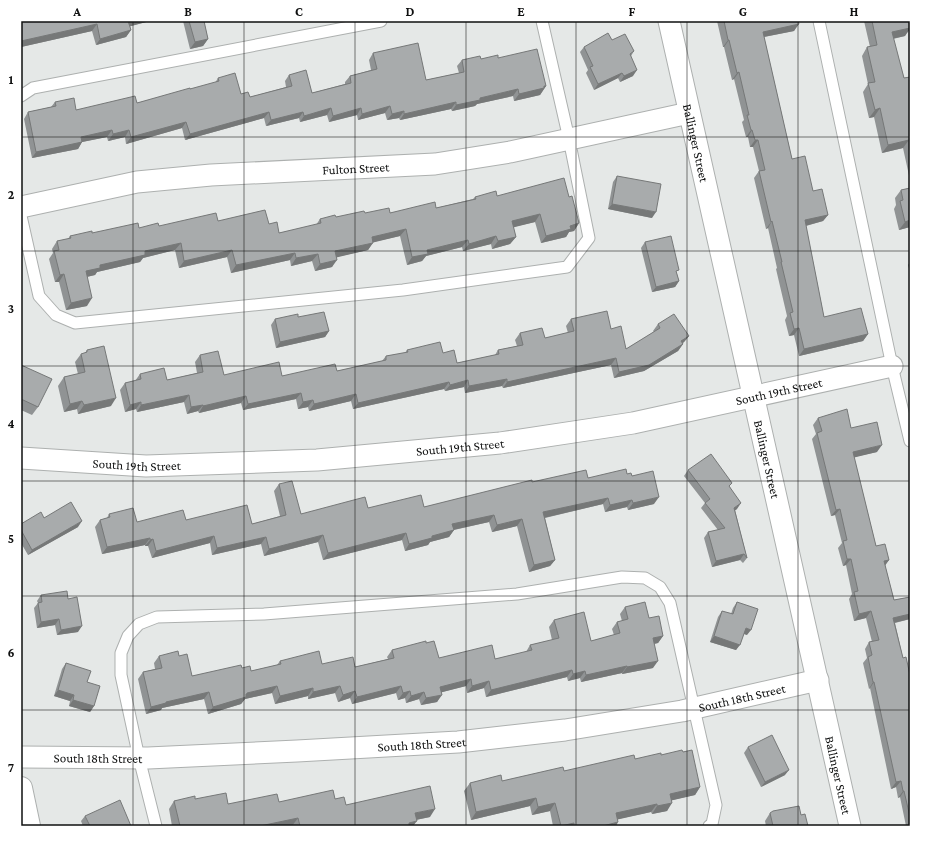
<svg xmlns="http://www.w3.org/2000/svg" width="931" height="847" font-family="'Crimson Pro',serif">
	<style>
		.lines { fill: none; stroke-linecap: round; stroke-linejoin: round }
		.service-casing { stroke: #adb0af; stroke-width: 13 }
		.minor-casing { stroke: #adb0af; stroke-width: 23 }
		.secondary-casing { stroke: #adb0af; stroke-width: 24 }
		.service { stroke: #fff; stroke-width: 11 }
		.minor { stroke: #fff; stroke-width: 21 }
		.secondary { stroke: #fff; stroke-width: 22 }
		.wall { fill: #909394 }
		.shaded-wall { fill: #767878 }
		.building { fill: #a8abac; stroke: #767878 }
		.grid { fill: none; stroke: #0f1010; stroke-width: 1; stroke-opacity: 0.55 }
		.labels { text-anchor: middle; dominant-baseline: central; stroke-width: 3; stroke-linejoin: round; paint-order: stroke }
		.street-label { font-size: 13px; fill: #0f1010; stroke: #fff }
		.neatline { fill: none; stroke: #0f1010; stroke-width: 1.5 }
		.grid-label { font-size: 13px; text-anchor: middle; font-weight: bold; fill: #0f1010 }
	</style>
	<rect width="100%" height="100%" fill="#e5e8e7"/>
	<g class="lines">
		<g class="service-casing">
			<path id="service" d="M819,21L892,366L910,441
				M21,96L33,88L381,21
				M21,216L39,296L56,315L75,323L403,290L567,267L589,238L569,139L542,21
				M156,826L139,758L121,675V653L128,636L139,624L157,617L264,614L517,594L622,577L645,578L660,587L670,603L716,805L712,824L709,826"/>
		</g>
		<g class="minor-casing">
			<g id="minor">
				<path id="s1" d="M669,21L850,826"/>
				<path id="s2" d="M21,207L137,182L211,175L435,164L510,152L689,113"/>
				<path id="s3" d="M21,458L146,466L317,460L500,443L633,423L892,366"/>
				<path id="s4" d="M21,757L148,758L297,751L458,742L565,730L682,711L818,680"/>
			</g>
		</g>
		<g class="secondary-casing">
			<path id="secondary" d="M21,788L29,826"/>
		</g>
		<use href="#service" class="service"/>
		<use href="#minor" class="minor"/>
		<use href="#secondary" class="secondary"/>
	</g>
	<path class="wall" d="M21,21H150L130,26L131,30L126,37L96,45L92,31L21,47Z
		M183,21H204L208,39L203,46L190,49Z
		M717,21H798L794,31L764,37L792,159L828,215L823,221L806,226L824,317L868,334L863,341L799,356L794,335L789,336L785,320L787,316L776,269L777,268L768,228L766,229L754,178L759,171L753,147H750L748,137H746L742,122L744,120L734,79L732,80L724,47H723Z
		M864,21H909L905,36L893,39L904,78L910,77V180L903,148L882,153L874,117L869,118L863,92L868,84L862,56L867,47H870Z
		M612,40L634,51L631,56L633,76L620,82L618,78L594,90L586,73L588,70L580,52L584,47Z
		M373,53L426,80L459,73L457,66L462,60L498,58L546,86L540,95L514,101L513,96L477,104L475,106L452,111L451,109L400,120L399,118L387,120L385,113L358,120L357,115L329,122L327,115L300,122L299,118L266,126L264,118L185,140L182,128L126,144L125,137L108,141L107,137L82,142L78,149L32,158L24,119L28,112L51,107L55,102L76,110L137,103L215,83L218,78L241,94L250,97L286,87L285,81L289,75L312,93L345,84V82L350,76L371,70L369,60Z
		M617,176L652,218L608,209L613,182Z
		M910,188V228V227L899,230L894,209L896,205L895,198L901,190Z
		M497,196L569,197L579,223L574,231L569,232L566,237L541,243L535,222L513,227L516,237L510,244L492,249L491,244L463,251L462,247L426,256L422,261L407,265L400,236L373,242L368,250L336,257L332,267L315,271L312,261L291,266L290,260L231,273L227,257L179,268L175,250L143,258L140,262L97,272L95,275L87,277V306L66,310L59,282H55L49,259L53,253L52,249L57,241L68,239L70,236L139,228L218,221L269,224L279,233L316,225L320,219L336,217L365,213H390L436,208L473,199L475,197Z
		M645,242L677,274L679,281L675,287L652,292L641,248Z
		M910,262V272L908,265Z
		M298,317L329,331L325,337L276,348L271,325L275,319Z
		M571,319L611,329L626,349L654,332L653,331L658,324L689,336L684,342L683,343V344L678,351L644,371L614,378L611,365L503,388L502,386L465,393L464,387L445,391L444,389L353,409L351,401L309,411L308,407L298,409L296,399L243,410L241,403L199,413L198,411L187,414L184,402L137,412L136,409L125,412L120,390L125,383L135,381L140,374L167,380L197,373L195,362L200,355L224,375L282,376L337,371L382,361L386,356L405,353L407,350L443,353L457,363L495,355L498,350L517,346L515,340L520,333L545,338L568,333L566,326Z
		M87,350L111,406L78,414L77,409L64,412L58,386L64,377L78,374L75,362L81,354L85,353Z
		M21,365L38,407L32,415L21,410Z
		M818,418L851,428L877,452L854,457L876,546L889,560L885,565L894,600L910,597V619L895,623L903,658L910,675V826H906L900,797L898,798L896,787L891,789L870,688L869,689L863,663L867,658L865,649L869,642H872L866,618L854,621L849,599L852,594L846,565L843,566L838,548L842,543L835,515L831,516L812,439L816,434L813,425Z
		M688,470L730,487L737,509L735,510L747,558L743,563L740,560L712,567L704,538L708,532L718,530L701,508L705,503L684,476Z
		M627,474L632,476L654,504L628,510L627,507L605,512L603,504L545,518L555,560L550,566L529,572L517,526L492,532L489,522L454,530L449,537L430,542L428,545L405,551L402,540L323,560L318,542L264,556L261,544L212,555L210,543L152,558L148,546H145V545L102,554L95,527L100,520L107,518L109,514L137,522L186,520L252,524L280,516L274,491L279,484L301,514L368,508L424,507L532,482L588,478Z
		M44,518L78,527L28,555L21,543V524Z
		M41,595L68,599L78,632L57,635L55,625L37,628L34,608L38,603L37,601Z
		M737,602L747,635L744,634L736,650L710,642L718,617L722,611L731,614L733,608Z
		M625,607L649,618L663,636L658,643L654,644L653,668L622,674V673L581,682L580,678L568,681L567,677L486,697L484,688L467,693L466,686L442,692L437,702L421,705L419,699L406,703L405,698L398,700L396,693L352,704L350,698L338,702L335,693L308,699V696L275,704L272,693L245,699L241,704L208,714L204,699L162,708L161,710L146,714L138,679L143,672L155,669L154,663L159,656H179L192,676L242,668L251,671L277,665L280,661L355,667L388,659L387,657L392,650L426,643L439,658L495,659L526,652L530,645L552,640L549,627L554,620L591,641L614,635L612,629L617,622L622,621L620,614Z
		M66,663L94,706L90,712L69,706L70,701L54,696L62,669Z
		M748,747L785,775L761,787L744,753Z
		M683,752L700,787L695,795L672,800L667,811L652,814L651,812L618,819L616,826H553L550,811L532,815L530,806L471,820L464,791L470,783L502,781L564,771L635,759Z
		M195,799L228,804L279,802L335,799L346,805L430,817L416,820L413,826H172L169,809L174,801Z
		M770,813L801,815L808,826H766L765,821Z
		M85,816L131,826H83L81,821Z"/>
	<path class="shaded-wall" d="M129,21H150L124,28Z
		M97,24L92,31L21,47V41Z
		M799,24L794,31L758,38L763,32Z
		M910,28V29L905,36L886,40L892,32Z
		M131,30L126,37L96,45L100,39Z
		M208,39L203,46L190,49L195,42Z
		M728,40H729L724,47H723Z
		M637,70L633,76L620,82L624,76Z
		M739,72L734,79L732,80L737,73Z
		M622,73L618,78L594,90L598,84Z
		M544,86H546L540,95L514,101L519,94Z
		M518,89L513,96L477,104L475,106L452,111L456,105L480,98Z
		M456,102L451,109L400,120L404,114Z
		M390,106L385,113L358,120L362,114Z
		M331,108L327,115L300,122L304,116Z
		M361,108L357,115L329,122L333,116Z
		M880,108L874,117L869,118L875,110Z
		M404,111L399,118L387,120L392,114Z
		M269,112L264,118L185,140L190,134Z
		M303,112L299,118L266,126L271,120Z
		M186,122L182,128L126,144L131,137Z
		M112,130L107,137L82,142L78,149L32,158L36,152L81,137Z
		M129,130L125,137L108,141L113,134Z
		M751,130H752L748,137H746Z
		M755,140H758L753,147H750Z
		M909,140L903,148L882,153L888,145Z
		M612,204L656,212L652,218L608,209Z
		M540,214L535,222L507,229L512,221Z
		M828,215L823,221L801,227L805,220Z
		M910,220V227L899,230L905,222Z
		M772,221L768,228L766,229L771,222Z
		M579,223L574,231L569,232L566,237L541,243L546,236L570,226Z
		M406,229L400,236L367,244L372,237Z
		M496,236L491,244L463,251L469,244Z
		M516,237L510,244L492,249L498,241Z
		M468,240L462,247L426,256L422,261L407,265L412,257L427,250Z
		M181,243L175,250L143,258L140,262L97,272L95,275L81,278L86,271L100,265L145,251Z
		M373,243L368,250L330,259L335,251Z
		M232,250L227,257L179,268L184,261Z
		M295,253L290,260L231,273L236,265Z
		M318,254L312,261L291,266L296,258Z
		M337,260L332,267L315,271L320,264Z
		M64,274L59,282H55L60,275Z
		M679,281L675,287L652,292L656,287Z
		M92,298L87,306L66,310L71,303Z
		M799,328L794,335L789,336L794,329Z
		M329,331L325,337L276,348L280,342Z
		M868,334L863,341L799,356L804,349Z
		M689,336L684,342L676,347L681,341Z
		M683,344L678,351L644,371L614,378L619,372Z
		M616,358L611,365L503,388L507,382Z
		M507,379L502,386L465,393L469,386Z
		M468,380L464,387L445,391L450,385Z
		M449,382L444,389L353,409L358,403Z
		M301,393L296,399L243,410L248,404Z
		M356,394L351,401L309,411L314,404Z
		M189,395L184,402L137,412L141,405Z
		M246,396L241,403L199,413L203,406Z
		M116,398L111,406L78,414L84,405Z
		M313,400L308,407L298,409L303,402Z
		M82,401L77,409L64,412L70,404Z
		M141,402L136,409L125,412L130,405Z
		M203,405L198,411L187,414L191,407Z
		M882,445L877,452L848,459L853,452Z
		M659,497L654,504L628,510L633,503Z
		M608,498L603,504L539,519L543,512Z
		M632,500L627,507L605,512L610,505Z
		M741,503L737,509L730,514L734,508Z
		M840,509L835,515L831,516L836,510Z
		M494,515L489,522L448,531L452,524Z
		M522,519L517,526L492,532L497,525Z
		M82,521L78,527L28,555L32,550Z
		M454,530L449,537L430,542L428,545L405,551L409,544L432,536Z
		M406,533L402,540L323,560L328,553Z
		M323,535L318,542L264,556L269,549Z
		M214,536L210,543L152,558L156,551Z
		M266,537L261,544L212,555L217,548Z
		M150,538L145,545L102,554L107,547Z
		M153,539L148,546H145L150,540Z
		M744,554L740,560L712,567L716,561Z
		M847,559H851L846,565L843,566Z
		M555,560L550,566L529,572L534,565Z
		M889,560L884,567V561Z
		M871,611L866,618L854,621L859,614Z
		M910,614V619L889,624L893,618Z
		M59,619L55,625L37,628L41,622Z
		M82,626L78,632L57,635L61,630Z
		M746,628L751,630L747,635L742,633Z
		M663,636L658,643L648,645L653,638Z
		M714,636L740,645L736,650L710,642Z
		M658,661L653,668L622,674L627,667Z
		M627,666L622,673L581,682L586,675Z
		M572,670L567,677L486,697L491,690Z
		M585,671L580,678L568,681L573,674Z
		M471,679L466,686L435,694L440,687Z
		M489,681L484,688L467,693L472,686Z
		M873,682H874L870,688L869,689Z
		M277,686L272,693L245,699L241,704L208,714L213,707L247,693Z
		M340,686L335,693L308,699L313,692Z
		M401,686L396,693L352,704L357,697Z
		M313,688L308,696L275,704L280,696Z
		M58,690L74,695L70,701L54,696Z
		M355,691L350,698L338,702L343,695Z
		M410,691L405,698L398,700L403,693Z
		M209,692L204,699L162,708L161,710L146,714L151,707L166,702Z
		M424,692L419,699L406,703L411,696Z
		M442,695L437,702L421,705L426,698Z
		M73,700L94,706L90,712L69,706Z
		M789,770L785,775L761,787L765,782Z
		M901,781L896,787L891,789L896,782Z
		M700,787L695,795L665,802L670,794Z
		M903,791H904L900,797L898,798Z
		M536,798L530,806L471,820L476,812Z
		M555,803L550,811L532,815L538,807Z
		M672,803L667,811L652,814L657,806Z
		M657,804L651,812L611,821L616,813Z
		M435,809L430,817L410,821L415,813Z
		M298,818L292,826H260Z
		M417,821L413,826H407L409,823Z
		M618,822L616,826H603Z
		M574,823L572,826H562Z"/>
	<path class="building" d="M21,21H129H128L131,30L100,39L97,24L21,41Z
		M189,21H204L208,39L195,42Z
		M724,21H798L799,24L763,32L792,159L805,156L813,191L822,189L828,215L805,220L824,317L861,308L868,334L804,349L799,328L794,329L790,313L793,312L781,262H782L772,221L771,222L759,171L765,170L758,140H755L752,130H751L747,115H749L739,72L737,73L729,40H728Z
		M872,21H909L910,28L892,32L904,78L910,77V146L909,140L888,145L880,108L875,110L868,83L875,82L867,47L877,45Z
		M608,33L612,40L625,34L634,51L630,54L637,70L624,76L622,73L598,84L590,67L593,66L584,47Z
		M418,43L426,80L464,72L462,60L480,56L481,59L498,55V58L537,49L546,86H544V88L519,94L518,89L480,98V100L456,105V102L404,114V111L392,114L390,106L362,114L361,108L333,116L331,108L304,116L303,112L271,120L269,112L190,134L186,122L131,137L129,130L113,134L112,130L81,137L82,142L36,152L28,112L56,106L55,102L74,98L76,110L135,96L137,103L190,88V89L219,81L218,78L235,73L241,94L248,92L250,97L292,86L289,75L306,70L312,93L351,83L350,76L377,69L373,53Z
		M617,176L661,184L656,212L612,204Z
		M564,178L569,197L572,196L579,223L570,226L571,229L546,236L540,214L512,221L516,237L498,241L496,236L469,244L468,240L427,250L428,254L412,257L406,229L372,237L373,243L335,251L337,260L320,264L318,254L296,258L295,253L236,265L232,250L184,261L181,243L145,251V255L100,265V268L86,271L92,298L71,303L64,274L60,275L54,251L59,250L57,241L71,238L70,236L92,231V233L138,223L139,228L158,223L159,226L216,213L218,221L265,210L269,224L277,222L279,233L321,223L320,219L335,215L336,217L364,211L365,213L389,208L390,213L435,202L436,208L476,199L475,197L496,191L497,196Z
		M910,188V220L905,222L900,201L903,200L901,190Z
		M671,236L679,270L676,271L679,281L656,287L645,242Z
		M607,311L611,329L621,326L626,349L660,328L658,324L674,314L689,336L681,341L683,344L649,365L619,372L616,358L507,382V379L469,386L468,380L450,385L449,382L358,403L356,394L314,404L313,400L303,402L301,393L248,404L246,396L203,406V405L191,407L189,395L141,405V402L130,405L125,383L141,379L140,374L164,368L167,380L203,372L200,355L218,351L224,375L279,362L282,376L335,364L337,371L386,360V356L408,352L407,350L440,342L443,353L454,350L457,363L499,354L498,350L523,345L520,333L542,328L545,338L574,331L571,319Z
		M324,312L329,331L280,342L275,319L298,314V317Z
		M104,346L116,398L84,405L82,401L70,404L64,377L85,372L81,354L87,352V350Z
		M21,365L52,379L38,407L21,399Z
		M847,409L851,428L877,422L882,445L853,452L876,546L885,544L889,560L884,561L894,600L910,597V614L893,618L903,658L906,657L910,675V817L904,791H903L901,781L896,782L874,682H873L868,657L872,655L869,642L879,640L871,611L859,614L854,592L858,591L851,559H847L843,541L847,540L840,509L836,510L817,433L822,431L818,418Z
		M711,454L732,483L729,486L741,503L734,508L747,558L744,554L716,561L708,532L725,528L705,503L710,499L688,470Z
		M626,469L627,474L631,473L632,476L653,471L659,497L633,503L632,500L610,505L608,498L543,512L555,560L534,565L522,519L497,525L494,515L452,524L454,530L432,536V538L409,544L406,533L328,553L323,535L269,549L266,537L217,548L214,536L156,551L153,539L150,540V538L107,547L100,520L110,517L109,514L133,508L137,522L183,510L186,520L247,505L252,524L286,515L279,484L292,481L301,514L365,497L368,508L421,495L424,507L532,480V482L586,470L588,478Z
		M71,502L82,521L32,550L21,530V524L41,512L44,518Z
		M67,591L68,599L77,597L82,626L61,630L59,619L41,622L38,603L42,602L41,595Z
		M645,602L649,618L659,616L663,636L653,638L658,661L627,667V666L586,675L585,671L573,674L572,670L491,690L489,681L472,686L471,679L440,687L442,695L426,698L424,692L411,696L410,691L403,693L401,686L357,697L355,691L343,695L340,686L313,692V688L280,696L277,686L247,693V694H246V697L213,707L209,692L166,702V703L151,707L143,672L162,668L159,656L178,651L179,656L187,654L192,676L241,665L242,668L250,666L251,671L281,664L280,661L319,651L322,664L353,657L355,667L394,658L392,650L426,641V643L434,641L439,658L492,645L495,659L532,650L530,645L559,638L554,620L584,612L591,641L620,633L617,622L628,619L625,607Z
		M737,602L758,609L751,630L746,628L740,645L714,636L722,611L733,614Z
		M66,663L91,671L87,682L100,686L94,706L73,700L74,695L58,690Z
		M772,735L789,770L765,782L748,747Z
		M682,750L683,752L692,750L700,787L670,794L672,803L657,806V804L616,813L618,822L603,826H574V823L561,826L555,803L538,807L536,798L476,812L470,783L501,775L502,781L563,767L564,771L634,755L635,759L661,753V755Z
		M430,786L435,809L415,813L417,821L409,823V826H300L298,818L260,826H180L174,801L195,796V799L226,793L228,804L277,794L279,802L333,790L335,799L344,797L346,805Z
		M120,800L131,826H90L85,816Z
		M799,806L801,815L805,814L808,826H773L770,813L773,811Z"/>
	<path class="grid" d="M133,21V826M244,21V826M355,21V826M466,21V826M576,21V826M687,21V826M798,21V826M21,137H910M21,251H910M21,366H910M21,481H910M21,596H910M21,710H910"/>
	<g class="labels">
		<g class="street-label">
			<text stroke="none"><textPath href="#s1" startOffset="125">Ballinger Street</textPath></text>
			<text stroke="none"><textPath href="#s2" startOffset="338">Fulton Street</textPath></text>
			<text stroke="none"><textPath href="#s3" startOffset="764">South 19th Street</textPath></text>
			<text stroke="none"><textPath href="#s3" startOffset="440">South 19th Street</textPath></text>
			<text stroke="none"><textPath href="#s1" startOffset="449">Ballinger Street</textPath></text>
			<text stroke="none"><textPath href="#s3" startOffset="116">South 19th Street</textPath></text>
			<text stroke="none"><textPath href="#s4" startOffset="725">South 18th Street</textPath></text>
			<text stroke="none"><textPath href="#s4" startOffset="401">South 18th Street</textPath></text>
			<text stroke="none"><textPath href="#s4" startOffset="77">South 18th Street</textPath></text>
			<text stroke="none"><textPath href="#s1" startOffset="773">Ballinger Street</textPath></text>
		</g>
	</g>
	<rect width="931" height="847" fill="none" stroke="#ffffff" stroke-width="44"/>
	<rect x="22" y="22" width="887" height="803" class="neatline"/>
	<g class="grid-label">
		<text x="77" y="16">A</text>
		<text x="188" y="16">B</text>
		<text x="299" y="16">C</text>
		<text x="410" y="16">D</text>
		<text x="521" y="16">E</text>
		<text x="632" y="16">F</text>
		<text x="743" y="16">G</text>
		<text x="854" y="16">H</text>
		<text x="11" y="84">1</text>
		<text x="11" y="199">2</text>
		<text x="11" y="313">3</text>
		<text x="11" y="428">4</text>
		<text x="11" y="543">5</text>
		<text x="11" y="657">6</text>
		<text x="11" y="772">7</text>
	</g>
</svg>
